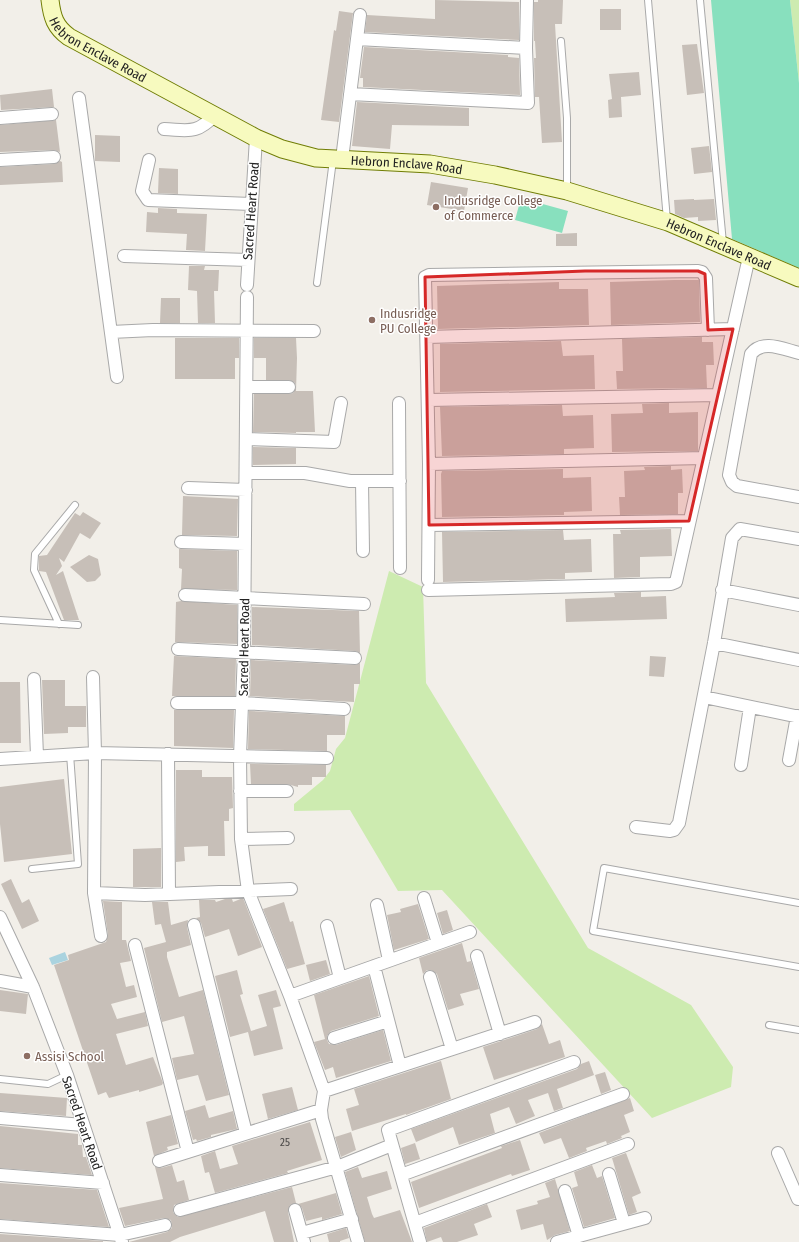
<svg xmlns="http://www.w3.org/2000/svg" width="799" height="1242" font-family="'Fira Sans Condensed',sans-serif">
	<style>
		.grass { fill: #cdebb0 }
		.pitch { fill: #88e0be }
		.water { fill: #aad3df }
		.building { fill: #c7bfb8 }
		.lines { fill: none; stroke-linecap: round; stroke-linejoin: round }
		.lane-casing { stroke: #a9a9a9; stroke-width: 8 }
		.street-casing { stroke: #a9a9a9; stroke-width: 14 }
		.secondary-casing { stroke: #707d05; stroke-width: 19 }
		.lane { stroke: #fff; stroke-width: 6 }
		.street { stroke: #fff; stroke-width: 12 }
		.secondary { stroke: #f7fabf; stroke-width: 17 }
		.marked { fill: #d62828; fill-opacity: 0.2; stroke: #d62828; stroke-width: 3; stroke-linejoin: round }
		.education-dot { fill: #8d6e63; stroke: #fff; stroke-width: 1.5 }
		.labels { text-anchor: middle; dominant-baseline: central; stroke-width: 3; stroke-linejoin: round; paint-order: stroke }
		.number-label { font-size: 11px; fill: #4b4948 }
		.street-label { font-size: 13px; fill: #222; stroke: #fff }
		.education-label { font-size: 13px; fill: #785e54; stroke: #fff; text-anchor: start }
	</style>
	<rect width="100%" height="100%" fill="#f2efe9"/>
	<path class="grass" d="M790,0H799V83Z
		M389,571L423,587L426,683L588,948L691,1005L733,1067L731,1087L652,1118L442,890L398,891L350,810L294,811V804L323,780L330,771L336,749L345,738Z"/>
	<path class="pitch" d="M711,0H790L799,83V268L732,239Z
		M521,198L568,211L562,233L515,220Z"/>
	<path class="water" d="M65,952L68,960L52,965L49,958Z"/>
	<path class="building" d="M435,0L519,2V40L365,32L367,15L435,19Z
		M538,0H563L562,24H555L562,142L542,143L539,97H535L534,58H536L535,41H534V2H538Z
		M600,9H621V30H600Z
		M339,11L353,13L339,122L321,120L334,30L336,31Z
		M697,44L704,93L687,95L682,45Z
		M364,47L508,55V57L519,58L520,95L363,87V78H360Z
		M639,72L641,95L621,97L622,117L609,118L608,100L612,99L609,74Z
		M52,89L54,107L1,110L0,95Z
		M357,102L469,108V126L392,125L390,149L352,146Z
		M56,120L60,152L54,150L0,152V125Z
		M95,135L120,136V162L95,161Z
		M709,146L712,172L694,174L691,148Z
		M60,161L62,162L63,182L0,185V167L54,164Z
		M159,168L178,169V194L158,193Z
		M431,182L468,188L464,211L427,205Z
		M694,199V200L714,199L716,220L698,221V217L684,218L675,214L674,200Z
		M158,208L177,209V213L207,214L205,251L186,250L187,234L146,232L147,212L158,213Z
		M577,233V246H556V234Z
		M189,266H205L204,270H219L218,291H214L215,323H198L197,291L188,290Z
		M674,280H699L700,322L611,325L610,282Z
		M559,282V289H588L589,325L438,329L437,286Z
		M161,298H180V323H160Z
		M702,337V342H713L714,365H706L707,388L617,389L616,371H623L622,339Z
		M175,338H239V358H235V379H175Z
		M254,338H296L297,358L296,391H313L315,432H296V433L253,432L254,394H289L293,393L296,387L295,383L289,380H266V358H254Z
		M561,341L563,356L594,355L595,389L440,392V344Z
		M669,403V413L698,412V451L612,452L611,414L643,413L642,404Z
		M562,405L563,416L593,415L594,448L564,449V454L442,456L440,407Z
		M253,447L296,448V464L253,465Z
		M671,466V470L682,469L683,493H678V514L620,515L619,497H625L624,471L645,470L644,467Z
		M563,469V478L591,477L592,511L564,512V515L442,517L441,474L442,471Z
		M183,496L238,499L237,536L182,535Z
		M83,512L101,523L90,539L80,533L64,562L59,558L62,566L56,575L63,571L79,620H64L46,572L39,571V556L47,555L75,513L80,516Z
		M671,529L672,556L640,557V577L614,578L613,534H621L620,530Z
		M563,530L564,540L591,539L592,572L565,573V579L443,582L442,532Z
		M179,549L237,551V590L181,589L182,569L179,568Z
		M89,555L98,559L101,575L95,581L87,582L70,567Z
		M641,592V597L666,596L667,619L566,622L565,599L615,597L614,593Z
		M181,601L237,605V644L175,642L176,602Z
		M252,607L359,611L360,653L355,651L252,645Z
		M174,656L236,659L235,696H172Z
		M650,656L666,657L664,677L649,676Z
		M251,660L355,665L360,663V684H354V702L250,696Z
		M42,680H65V706H86V727H68V733L44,734Z
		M0,682H20L21,743H0Z
		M174,710H234L233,748L174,746Z
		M249,711L345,716V735H327V751L248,749Z
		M250,764L326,765V777H312V785H298V787L287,784H251Z
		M176,770H202V777H232L233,808L229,809V821H224L225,856H208V846L184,847L185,861L176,862Z
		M64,779L72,854L4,862L0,824V787Z
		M161,848V887H133V849Z
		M11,879L22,903L29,899L39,921L22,929L1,884Z
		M243,898L262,947L238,956L229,929L205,937L201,923L196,918L200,917L199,900H215L216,902L225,899H232L233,902Z
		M103,901L122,902V940H126L131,961L120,963L126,987L134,985L137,997L111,1004L117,1019L145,1012L148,1026L116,1034L126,1065L153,1057L163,1083L162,1085L139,1092V1090L109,1098L106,1092L98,1095L54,965L69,960L68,955L106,942L108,935Z
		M152,902H168L171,925L188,920L187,927L191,945L167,952V957L179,997L203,990L229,1095L206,1101L198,1075L177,1080L172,1058L194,1054L184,1016L162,1022L144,948L166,942L161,924L155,925Z
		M284,902L290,922L293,921L305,964L287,969L263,909Z
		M418,904L429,939L394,950L387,915L401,912L400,909Z
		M447,910L453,930L443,934L437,913Z
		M462,943L467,962L471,961L479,989L460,994L464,1005L448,1010L437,974L431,970H427L423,974L419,958Z
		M326,960L330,974L310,981L306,965Z
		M237,970L243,994L240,995L251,1031L267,1026L258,995L276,990L281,1006L273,1008L283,1049L254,1056L248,1032L230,1037L215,976Z
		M369,976L379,1016L331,1031L327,1036V1040L329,1044L336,1045L383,1030L391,1061L336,1078L333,1067L325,1070L314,1042L325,1039L314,995Z
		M0,990L28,994L26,1014L0,1011Z
		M542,1024L549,1044L560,1040L565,1057L494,1080L483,1047L537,1029Z
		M441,1061L451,1099L406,1115V1114L352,1131L346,1109L359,1105L354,1089Z
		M589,1061L594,1075L557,1089L563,1108L554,1111L548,1093L528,1100L535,1116L516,1124L509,1107L490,1114L495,1133L459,1145L453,1127L416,1142L411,1129L577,1069L581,1064Z
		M605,1072L611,1090L601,1094L595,1075Z
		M292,1087L298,1110L268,1119L262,1094Z
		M0,1093L67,1098L66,1116L0,1111Z
		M630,1098L634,1111L624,1115L630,1132L621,1136L622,1138L607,1144L606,1141L586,1148L587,1151L569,1158L561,1138L544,1144L539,1133Z
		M205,1105L209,1118L233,1111L237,1129L211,1135V1137L197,1141L196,1139L193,1140L185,1111Z
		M171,1115L178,1144L167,1147L168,1150L154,1156L146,1122Z
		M310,1122L322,1160L287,1171L288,1173L215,1193L209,1172L205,1173L201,1156L215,1151L220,1169L238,1164L232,1146Z
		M0,1126L78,1134V1145H82L83,1157H86L92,1175L0,1168Z
		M351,1132L356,1150L341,1157L335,1137Z
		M520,1140L530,1170L512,1176L511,1174L419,1208L411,1182L502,1148L501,1146Z
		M415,1143L420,1159L405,1164L401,1148Z
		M626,1153L641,1193L632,1197L637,1212L629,1215L612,1158Z
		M172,1165L177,1182L184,1180L189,1200L174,1205L173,1212L178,1217L292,1187L296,1203L290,1205L288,1212L294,1242H274L265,1211L180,1237L170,1242H129L167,1232L172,1228L171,1220L164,1218L125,1226L119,1208L163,1199L155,1167L161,1168Z
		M592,1165L597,1178L602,1176L615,1218L584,1227L572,1188L578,1186L574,1172Z
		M358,1167L362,1178L387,1171L392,1189L367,1197L372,1214L374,1218L400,1210L412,1242H365L345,1172Z
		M555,1179L570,1231L555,1235L547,1240L543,1224L521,1230L516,1210L538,1204L537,1201L550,1197L545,1183Z
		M0,1183L97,1190L109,1227L0,1219Z
		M336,1193L342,1214L322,1220V1217L306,1221L302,1208L298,1204Z
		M487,1204L492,1217L474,1224L478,1235L457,1242H443L441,1237L427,1242L424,1228Z
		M346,1228L349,1238L340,1241V1242H329L327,1234Z
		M0,1234L103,1241V1242H0Z"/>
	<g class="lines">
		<g class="lane-casing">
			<path id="lane" d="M648,0L667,220
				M700,0L723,243
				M561,41L567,118V190
				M317,283L333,160
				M0,620L78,625
				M59,624L34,570L35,554L75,505
				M32,869L78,864L70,754
				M799,903L604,868L593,931L799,967
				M769,1025L799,1030
				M0,1079L48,1084L67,1075"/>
		</g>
		<g class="street-casing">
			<path id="street" d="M357,39L526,48L527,0
				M350,94L528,103L526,48
				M79,98L117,377
				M0,118L52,114
				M164,129C188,130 196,135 215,115
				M342,159L360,15
				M0,160L54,157
				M149,160L142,191L148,200L251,204
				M124,256L248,260
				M247,285L256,138
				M247,297L244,652L240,756L241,839L248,891L290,996L324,1091L321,1110L322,1119L358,1242
				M111,332L153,330L314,331
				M427,337L733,329
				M799,353C783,349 762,339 751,354L729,475L732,482L737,486L799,497
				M247,387H289
				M429,400L718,395
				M399,403L400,568
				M246,439L334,442L341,403
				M429,464L704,458
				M246,473H305L350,481H400
				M362,481L363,551
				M188,488L246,490
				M429,525L689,521
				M181,542L245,544
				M428,580L429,464L425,277L429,275L698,271L702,272L706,278L708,330
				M428,590L671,584L676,582L749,257
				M722,590L799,605
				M185,595L364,604
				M714,643L799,660
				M178,649L355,658
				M93,677L95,753L94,893L101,936
				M34,679L37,756
				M704,697L799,717
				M177,703H242L344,709
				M168,754L169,894
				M0,759L95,753L327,758
				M789,760L797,716
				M741,765L750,707
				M240,791H287
				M636,827L670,831L674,830L679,823L714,643L732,538L740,529L799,539
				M241,839L288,838
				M94,893L145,895L291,889
				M424,898L438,943
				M377,905L389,960
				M0,917L33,987L67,1075L122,1242
				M194,925L246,1133
				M327,926L340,978
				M135,945L188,1152
				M477,956L500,1034
				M374,966L400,1066
				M430,977L452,1049
				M0,981L33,987
				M290,996L470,932
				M334,1038L388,1021
				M324,1091L535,1022
				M0,1118L83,1125
				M778,1153L798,1199
				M159,1161L321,1110
				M609,1174L624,1223
				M0,1175L103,1183
				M401,1175L623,1094
				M565,1191L579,1236
				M180,1210L337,1167L392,1145
				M295,1210L304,1242
				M415,1223L628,1144
				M0,1226L120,1235L165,1225
				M302,1233L352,1219
				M420,1242L388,1130L574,1062
				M557,1242L645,1218"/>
		</g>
		<g class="secondary-casing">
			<g id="secondary">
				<path id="s1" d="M50,0C52,17 55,27 69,37L256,138L282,149L316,158L430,164L495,175L567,191L668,222L799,278"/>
			</g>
		</g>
		<use href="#lane" class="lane"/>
		<use href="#street" class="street"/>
		<use href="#secondary" class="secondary"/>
	</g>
	<path class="marked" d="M585,271H698L705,274L708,330L733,329L689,521L429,525L425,277Z"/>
	<g class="education-dot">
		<circle cx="436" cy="207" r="4"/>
		<circle cx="372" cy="320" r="4"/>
		<circle cx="27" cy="1056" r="4"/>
	</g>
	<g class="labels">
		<g class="number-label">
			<text x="285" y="1142">25</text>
		</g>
		<g class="street-label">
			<text stroke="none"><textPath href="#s1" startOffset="74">Hebron Enclave Road</textPath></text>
			<text stroke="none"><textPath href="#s1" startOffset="410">Hebron Enclave Road</textPath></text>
			<text transform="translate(251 211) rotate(-86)">Sacred Heart Road</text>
			<text stroke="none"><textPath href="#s1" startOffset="734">Hebron Enclave Road</textPath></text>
			<text transform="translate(244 647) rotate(-89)">Sacred Heart Road</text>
			<text transform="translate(82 1123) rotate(71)">Sacred Heart Road</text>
		</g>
		<g class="education-label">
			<text x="444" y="200">Indusridge College<tspan x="444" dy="15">of Commerce</tspan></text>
			<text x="380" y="313">Indusridge<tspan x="380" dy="15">PU College</tspan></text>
			<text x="35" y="1056">Assisi School</text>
		</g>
	</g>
</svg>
